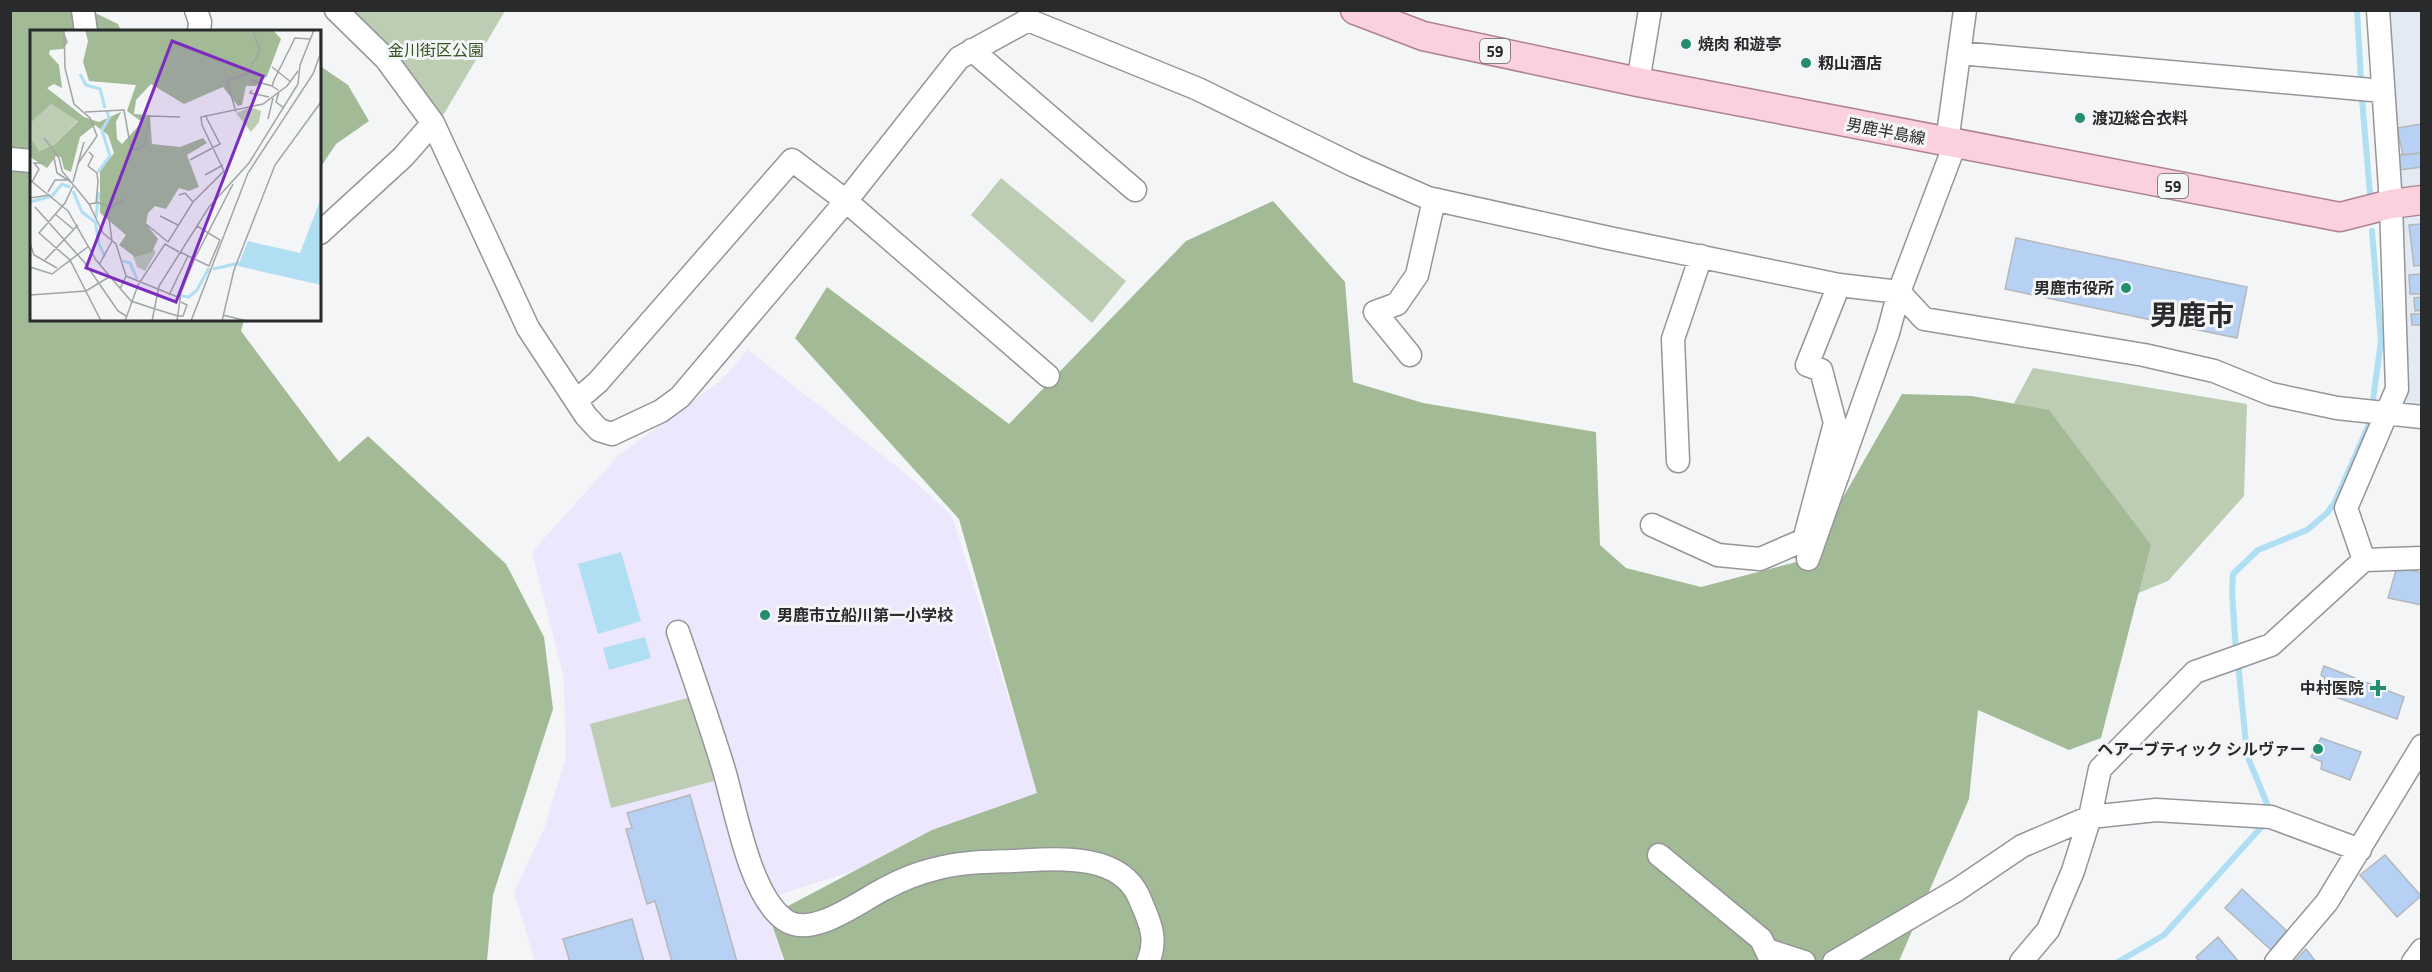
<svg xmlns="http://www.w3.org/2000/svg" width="2432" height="972" font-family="'Titillium Web','Noto Sans JP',sans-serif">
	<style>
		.built { fill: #e3eaf3 }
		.education { fill: #ece7fd }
		.green { fill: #bccdb4 }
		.forest { fill: #a3ba97 }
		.water { fill: #b0def2 }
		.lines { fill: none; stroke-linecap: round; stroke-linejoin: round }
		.stream { stroke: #b0def2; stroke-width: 6 }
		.building { fill: #b6d1f3; stroke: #b5b7b9; stroke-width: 1.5 }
		.minor-casing { stroke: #949698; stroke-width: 25 }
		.major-casing { stroke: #af8290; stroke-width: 31 }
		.minor { stroke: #fff; stroke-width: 22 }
		.major { stroke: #fad1dd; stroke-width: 28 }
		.poi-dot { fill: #228e6d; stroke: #f3f5f7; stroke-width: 2 }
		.labels { text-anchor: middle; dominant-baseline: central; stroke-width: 6; stroke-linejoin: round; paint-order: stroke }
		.shield { fill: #f3f5f7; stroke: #666768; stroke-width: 1.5 }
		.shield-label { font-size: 15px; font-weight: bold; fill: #292a2b }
		.poi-label { font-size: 16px; font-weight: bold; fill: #292a2b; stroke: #f3f5f7; text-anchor: start }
		.park-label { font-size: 16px; fill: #355321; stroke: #f3f5f7 }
		.street-label { font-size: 16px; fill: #292a2b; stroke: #f3f5f7 }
		.town-label { font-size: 28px; font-weight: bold; fill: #292a2b; stroke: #f3f5f7 }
		.inset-river { fill: none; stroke: #b0def2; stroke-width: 3 }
		.inset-road { fill: none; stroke: #a2a4a5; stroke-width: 1.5 }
		.view { fill: #7b2cbf; fill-opacity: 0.15; stroke: #7b2cbf; stroke-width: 3 }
		.inset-edge { fill: none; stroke: #292a2b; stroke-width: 3 }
	</style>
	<rect width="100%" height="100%" fill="#f3f5f7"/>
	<path class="built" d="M2378,11H2421V418L2405,416Z"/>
	<path class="education" d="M748,350L910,477L952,516L1043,809L763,900L784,961H535L514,892L544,829L566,757L564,678L532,552L618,456L720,381Z"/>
	<path class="green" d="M348,11H505L442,117Z
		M1001,178L1126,281L1092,323L971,215Z
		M2033,368L2247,404L2244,496L2168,581L2104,607L1999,431Z
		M695,696L718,780L611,808L590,724Z"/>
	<path class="forest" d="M10,11H91L118,24L121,31L32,32V320H244L241,331L339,462L368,436L506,564L544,637L553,709L493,895L487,961H11Z
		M320,66L348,85L369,121L336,144L320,168Z
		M1273,201L1345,282L1353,382L1423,403L1596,432L1600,545L1626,568L1701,587L1808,559L1902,394L1972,396L2049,410L2151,545L2101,738L2069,750L1978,710L1969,799L1899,961L785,962L769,916L932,830L1037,793L959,519L795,338L827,287L1009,424L1186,241Z"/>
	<path class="water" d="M621,552L641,621L598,634L578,564Z
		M645,637L651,658L609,670L603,648Z"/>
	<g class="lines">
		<path class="stream" d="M2357,10L2361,81
			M2362,99L2370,194
			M2372,231L2381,341L2373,400
			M2236,652L2232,592L2233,574L2258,550L2307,530L2327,513L2335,502L2371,420
			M2238,662L2247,755L2270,811
			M2118,962L2164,935L2265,823"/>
	</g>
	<path class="building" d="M2422,124V153L2403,155L2397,128Z
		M2422,153V167L2399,170L2396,155Z
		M2422,224V265L2414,266L2409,225Z
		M2016,238L2247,287L2237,338L2005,289Z
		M2422,274V294H2410L2409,275Z
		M2422,297V310L2415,311L2414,298Z
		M2411,314H2422V325H2412Z
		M2397,567L2422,573V605L2388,598Z
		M2324,666L2404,697L2397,719L2319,691L2325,678L2321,675Z
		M2321,738L2361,752L2350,780L2321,769L2322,762L2311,757Z
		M690,795L737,962H672L655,901L647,904L626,829L632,828L627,813Z
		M2385,855L2421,896L2397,917L2360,875Z
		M2242,889L2287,931L2271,950L2225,908Z
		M632,919L644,962H570L563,939Z
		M2218,937L2239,962H2200L2196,957Z
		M2306,949L2316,962H2294Z"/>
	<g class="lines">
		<g class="minor-casing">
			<path id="minor" d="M83,10L86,32
				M196,10L200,22L199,32
				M336,10L386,59L433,123L528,328L586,416L599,430L612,434L661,411L680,397L846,201L959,58L1028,20L1198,89L1355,166L1428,198L1609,238L1839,285L1899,292L1888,333L1808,559
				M972,50L1135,190
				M1959,53L2383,91
				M1638,82L1650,10
				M1947,142L1965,10
				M1955,144L1899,292L1924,319L2144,355L2214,371L2271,394L2337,408L2422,417
				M10,159L32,161
				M320,233L403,157L433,123
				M1410,355L1375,312L1397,304L1417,275L1434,200
				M576,401L598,382L792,160L846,201L1048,376
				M1678,461L1673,339L1701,256
				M1652,525L1718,555L1760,559L1804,540L1835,423L1821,370L1807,365L1839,285
				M2364,560L2346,508L2397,389L2391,204L2378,10
				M678,632C694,678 710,724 724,770C736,811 750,896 785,920C812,939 860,901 884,889C899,881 918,873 935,869C960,862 986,862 1012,861C1052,859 1119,851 1139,897C1148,919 1159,937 1148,962
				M1659,855L1761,939L1772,962
				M1767,950L1804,962
				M1834,962L1957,890L2022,846L2090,817L2156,810L2271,817L2360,850
				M2021,962L2048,930L2073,871L2090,817L2100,769L2195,672L2271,645L2364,560L2422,558
				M2276,962L2327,902L2422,746
				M2413,962L2422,950"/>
		</g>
		<g class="major-casing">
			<path id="major" d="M1355,10L1423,36L1638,82L2340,217L2391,204L2422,200"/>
		</g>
		<use href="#minor" class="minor"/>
		<use href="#major" class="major"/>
	</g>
	<g class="poi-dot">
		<circle cx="1686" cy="44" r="6"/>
		<circle cx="1806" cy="63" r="6"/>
		<circle cx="2080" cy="118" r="6"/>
		<circle cx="2126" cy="288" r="6"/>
		<circle cx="765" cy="615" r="6"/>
		<path d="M2375 679h6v6h6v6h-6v6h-6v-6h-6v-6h6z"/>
		<circle cx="2318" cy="749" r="6"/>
	</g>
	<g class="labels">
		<g class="shield">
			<rect x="1480" y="39" width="30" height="24" rx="4.5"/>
			<rect x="2158" y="174" width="30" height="24" rx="4.5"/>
		</g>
		<g class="shield-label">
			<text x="1495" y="51">59</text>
			<text x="2173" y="186">59</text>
		</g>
		<g class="poi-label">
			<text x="1698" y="44">焼肉 和遊亭</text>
			<text x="1818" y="63">籾山酒店</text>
			<text x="2092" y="118">渡辺総合衣料</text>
			<text x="2114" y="288" text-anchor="end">男鹿市役所</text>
			<text x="777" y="615">男鹿市立船川第一小学校</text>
			<text x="2364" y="688" text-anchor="end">中村医院</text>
			<text x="2306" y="749" text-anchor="end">ヘアーブティック シルヴァー</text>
		</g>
		<g class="park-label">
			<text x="436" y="50">金川街区公園</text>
		</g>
		<g class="street-label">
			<text transform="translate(1886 131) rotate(11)">男鹿半島線</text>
		</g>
		<g class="town-label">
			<text x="2192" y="314">男鹿市</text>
		</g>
	</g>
	<g transform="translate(30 30)">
		<rect width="291" height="291" fill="#f3f5f7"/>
		<path d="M21,74L48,90L25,114L8,121L0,107V94ZM221,77L231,81L229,92L221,102L206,83ZM121,217L126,222L115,241L107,237L101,220Z" fill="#bccdb4"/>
		<path d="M0,0H33L38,12L33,19L20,20L19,24L29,35L32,58L24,54L17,58L54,87L69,92L91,82L86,92L87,109L92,114L112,92L97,81L106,55L59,51L53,32L58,11L55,0H243L251,9L237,46L226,56H216L212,75L208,76L193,57L154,74L121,54L106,70L104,84L120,85L122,114L150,117L173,108L177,113L157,125L169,157L159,161L149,158L136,179L125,176L118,183L116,194L128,209L122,222L105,227L89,215L96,205L70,183V141L84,123L78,105L65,95L50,107L41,142L34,139L31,127L26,126L17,138L0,127V107L9,121L25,114L48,91L21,74L0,94Z" fill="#a3ba97"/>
		<path d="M291,168V255L208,236L218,211L270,223Z" fill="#b0def2"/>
		<path class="inset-river" d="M50,44L56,55L70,59L75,78M68,142L80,126L72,100L79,88L77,81M43,161L52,182L65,192M0,172L22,166L32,154L40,157M66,187L69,162M65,191L69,214L75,227M93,231L100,233L107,249M183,239L210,233M152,266L159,267L167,260L179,238"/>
		<path class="inset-road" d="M34,0L35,38L44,74L60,88L67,106L47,135M242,37L261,52M221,50L242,56M222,60L220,63L239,67M248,60L242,56L244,50L265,8L280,9M249,61L246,72L254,78M55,82L94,80L100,114L105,120L115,115L119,86L150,87M206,82L197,51L217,44L230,21L223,0M238,89L243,68M14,108L29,128L32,141L59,174L73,203L86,214L96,246L90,259M59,122L63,126L58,136L67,143L68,152L66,173L59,174M24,128L27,143L41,152M160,130L190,114L175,85M175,145L193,135M0,150L38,181L66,230L101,271L125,279M2,152L9,139L4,133H14M43,152L54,112M43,156L35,173L9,203L40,230L71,291M18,162L25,150H37M149,165L155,163L163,172M0,168L20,165M66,172L80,177L94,170M5,177L55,233L88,281L96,286M25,184L43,199M130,186L148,195M116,194L138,212L163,172L194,141L172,95L171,87L233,74L257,56L268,41M0,213L4,225L27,238M150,222L179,236L190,210L167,196M15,230L48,195M69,235L82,211L78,181L81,177M0,237L22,244L59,216M96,246L150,268M0,265L56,261L79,247M139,265L158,226M125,279L148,286M193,285L217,291M148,286H153L157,275L151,272M95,291L108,255L135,214L149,222M122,291L129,256L179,177L219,133L268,54L270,35L284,0M147,291L151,263L164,230L203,154M161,291L218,143L283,44L290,25V0M192,291L204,240L245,135L291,72"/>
		<path class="view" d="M142,11L233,46L146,272L56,238Z"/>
		<rect width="291" height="291" class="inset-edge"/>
	</g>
	<rect width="2432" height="972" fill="none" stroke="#292a2b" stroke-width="24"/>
</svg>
